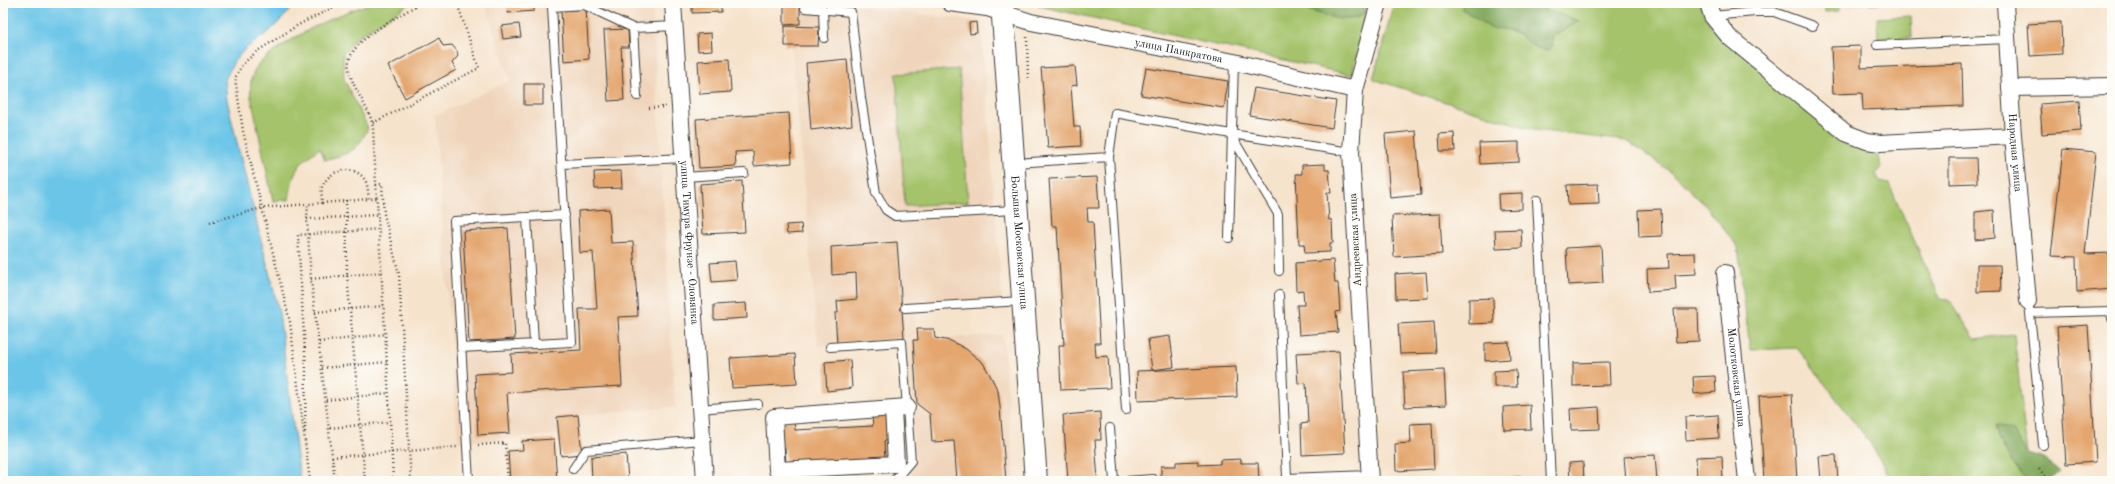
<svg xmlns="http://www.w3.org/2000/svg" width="2115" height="484" font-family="'Old Standard TT',serif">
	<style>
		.built { fill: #f0d5bc }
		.green { fill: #a4c36b; stroke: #607044 }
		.forest { fill: #83a95f; stroke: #50623e }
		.water { fill: #6ac5e8; stroke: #437082 }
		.building { fill: #e4a66e }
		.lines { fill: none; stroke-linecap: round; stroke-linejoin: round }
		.service-casing { stroke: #3d3a36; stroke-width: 10 }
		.minor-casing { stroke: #3d3a36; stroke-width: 18 }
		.secondary-casing { stroke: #3d3a36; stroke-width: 24 }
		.path { stroke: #3d3a36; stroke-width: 2.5; stroke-dasharray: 1 3; stroke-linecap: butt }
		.service { stroke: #fff; stroke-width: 8 }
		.minor { stroke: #fff; stroke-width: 16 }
		.secondary { stroke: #fff; stroke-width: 22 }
		.labels { text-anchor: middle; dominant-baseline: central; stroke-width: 4; stroke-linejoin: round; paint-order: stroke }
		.street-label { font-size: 11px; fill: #1c1c1c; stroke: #fdfcf7 }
	</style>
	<rect width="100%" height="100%" fill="#fdfcf7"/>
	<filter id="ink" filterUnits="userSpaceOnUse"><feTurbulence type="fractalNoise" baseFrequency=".025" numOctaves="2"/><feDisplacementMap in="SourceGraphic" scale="8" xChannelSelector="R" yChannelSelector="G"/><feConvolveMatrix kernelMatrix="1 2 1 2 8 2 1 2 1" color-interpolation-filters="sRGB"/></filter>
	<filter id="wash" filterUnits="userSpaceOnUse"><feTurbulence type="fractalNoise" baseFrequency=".012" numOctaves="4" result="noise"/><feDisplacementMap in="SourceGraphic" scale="16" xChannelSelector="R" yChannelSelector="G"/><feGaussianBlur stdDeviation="0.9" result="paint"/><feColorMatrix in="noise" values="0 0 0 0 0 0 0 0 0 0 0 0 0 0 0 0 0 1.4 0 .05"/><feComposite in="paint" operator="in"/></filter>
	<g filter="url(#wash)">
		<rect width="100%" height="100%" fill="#f6e3cc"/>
		<path class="built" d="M485,3H652L675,407L557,417L559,435L458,442L435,116L510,80Z
			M788,3H828L981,21L1002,299L914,304L916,338L818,346Z
			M1003,335L1014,481H898L915,462L904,340Z"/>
		<path class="green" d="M372,3H411L357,37L343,54L344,79L368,128C357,152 350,153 325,160L320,148C295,166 294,170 289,200L273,201L251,97C250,87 250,78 256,68C261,60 271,54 279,48C308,28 338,14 372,3Z
			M1036,3H1292L1315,10L1357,18L1366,11L1352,75L1039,6Z
			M1394,3H1464L1462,9L1525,38L1536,49L1552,46L1553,34L1563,31L1579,21L1524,3H1567L1580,6L1576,3H1699L1710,25L1840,138L1852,147L1876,150L1881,167L1876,174L1880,182L1889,184L1940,298L1949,299L1975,339L2014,334L2027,454L2011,430L2015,467L2028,481H1892L1869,441L1797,348L1750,350L1738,247L1704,204L1671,172L1627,141L1534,130L1373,79Z
			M1825,3H1884L1839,4V11L1825,12Z
			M1911,16L1912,38L1878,39L1877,18Z
			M959,69L968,202L905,206L896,74Z"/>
		<path class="forest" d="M1292,3H1369C1359,35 1313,11 1292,3Z
			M1464,3H1524L1579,21L1563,31L1553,34L1552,46L1547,51C1524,46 1521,26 1492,29L1462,9Z
			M1996,425L2011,430L2027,453L2041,457L2059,472L2048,481H2028C2012,466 2000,446 1996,425Z"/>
		<path class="water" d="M3,3H294L288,13L270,31L246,48L234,61L225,80L227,100L238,147L279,312L300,481H3Z"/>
		<g id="blocks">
			<path class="building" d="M507,3H534V11L508,13Z
				M692,3H721V12L692,13Z
				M784,4H800V24L784,25Z
				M586,9L589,59L564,61L561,11Z
				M976,22L977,33L970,34L969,23Z
				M2061,22L2062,54L2030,56L2028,24Z
				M519,24L521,37L503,39L501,26Z
				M785,26L819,27L818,46H785Z
				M628,29L629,47H621L624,100L608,101L604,30Z
				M711,33L712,50L698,51L697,34Z
				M439,38L443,46L452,45L457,51L458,56L452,63L456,70L405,98L388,66Z
				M1861,46V68L1962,64L1963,106L1863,110L1862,93L1833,94L1831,47Z
				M729,59L731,92L700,94L698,61Z
				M847,59L852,125L811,130L806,63Z
				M1075,66L1077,85L1071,86L1074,127H1080L1081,146L1048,148L1041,68Z
				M1146,68L1228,81L1224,108L1141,95Z
				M524,84H543V105H524Z
				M1254,88L1336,101L1332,128L1249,115Z
				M2079,101L2081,131L2042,134L2040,104Z
				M789,113L792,163L754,166L753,151L735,152L736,166L699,168L696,119Z
				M1416,131L1421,195L1390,198L1385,134Z
				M1454,133L1455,151H1440L1439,134Z
				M1519,142V162L1480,164L1479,143Z
				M2063,149L2096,152L2085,254L2112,253V289L2077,292L2076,257L2051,256Z
				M1949,158H1976L1977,183L1949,184Z
				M1325,164V170H1329L1331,193H1327L1329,220H1332L1333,243H1330V252L1305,253L1304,244H1299L1296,174H1302V165Z
				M621,171L622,188L595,189L594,172Z
				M1097,177L1099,208H1087L1088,222H1093L1100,343H1095L1096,357L1108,356L1110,388L1061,390L1059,345H1064L1057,226H1052L1049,179Z
				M742,181L745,232L703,234L700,184Z
				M1598,184L1599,204L1568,205L1567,185Z
				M1522,193V209L1499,210L1498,194Z
				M609,209L611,243L633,242L638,316L618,317L622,386L507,393L510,433L478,435L475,374L512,372L511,354L581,350L579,309H597L593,252L580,253L578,211Z
				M1661,209L1662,236L1639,237L1638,210Z
				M1994,210L1995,238L1975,240V212Z
				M1440,214L1442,254L1394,257L1392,216Z
				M801,224L802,233L787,234L786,225Z
				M508,228L515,339L469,342L463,231Z
				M1521,229L1522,248L1496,249L1495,230Z
				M897,242L904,338L837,343L835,313H838L837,301L857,299L856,273L832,275L831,247Z
				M1601,246L1603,283L1568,285L1566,248Z
				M1695,253L1696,274L1675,275L1676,290L1648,292L1647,269L1669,268L1668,254Z
				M1333,260L1335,283H1338L1340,311L1336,312L1338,332L1299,335L1297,305H1304L1303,290L1296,291L1295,263Z
				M735,261L737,280L712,282L710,263Z
				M1977,265H2000L2001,291L1977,292Z
				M1426,272L1428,298L1396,299L1395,274Z
				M1493,298L1494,323L1469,324V299Z
				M746,303L747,318L714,320V305Z
				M1674,309H1698L1699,341L1676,342Z
				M1434,322L1436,353L1400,354L1398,324Z
				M2088,325L2096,462L2066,464L2057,327Z
				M917,329H934L935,338L951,341L966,349L983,363L990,375L998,391L1000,407L1006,481H957L954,441L932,442L930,414L917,404L913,340H918Z
				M1170,336L1174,367L1152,370L1148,339Z
				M1509,342L1510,359L1485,361V343Z
				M1339,351L1345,453L1302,455L1301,424L1308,423L1306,383L1298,384L1296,353Z
				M795,354L797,384L732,388L730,358Z
				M850,360L852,388L827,391L825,362Z
				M1609,362L1610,385L1573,386V363Z
				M1236,367L1237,397L1138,401L1137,371Z
				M1444,370L1446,405L1405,407L1403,372Z
				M1516,370L1517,387H1494V371Z
				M1715,376L1716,392L1694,394L1693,377Z
				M1792,394L1797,481H1764L1759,396Z
				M1530,405L1531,429L1504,430L1503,407Z
				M1599,407L1600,429L1571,430L1570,409Z
				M1100,412L1101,440H1095L1098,481H1068L1063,415Z
				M578,415L582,454L561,456L557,417Z
				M888,415L889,441H884L885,460L786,465L785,448H780L778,421L794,420L795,430L873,426L872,416Z
				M1718,415L1719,438L1686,440L1685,417Z
				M1432,423L1434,469L1396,471L1395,444L1411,443L1410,424Z
				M554,439L557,481H510L508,451L523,450L522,441Z
				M626,454L628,481H592L591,457Z
				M1655,455L1657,481H1626L1624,457Z
				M1836,455L1838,481H1821L1819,456Z
				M1722,456L1723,481H1697L1696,457Z
				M1241,459V463H1258L1259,481H1161V466H1176V462L1198,461V465L1220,464V460Z
				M1583,462L1584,481H1570L1569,463Z
				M1521,477V481H1497V478Z"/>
		</g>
	</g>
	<g filter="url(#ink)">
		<use href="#blocks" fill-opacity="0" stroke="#3d3a36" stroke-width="1"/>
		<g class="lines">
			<g class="service-casing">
				<path id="service" d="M805,8L851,12L861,98L876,193L886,210L895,216L1016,210
					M823,9L824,38
					M1712,16L1755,12H1774L1813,26
					M1877,45L2007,39
					M637,96L633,28L675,26
					M1231,135L1278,214L1279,271
					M1109,157L1126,410
					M1015,163L1109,157L1115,113L1231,134L1351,152
					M562,164L684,158
					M685,177L744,173
					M1537,200L1551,481
					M527,217L534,344
					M1229,238L1234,62
					M1279,295L1287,478L1370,475
					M905,308L1022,301
					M2029,308L2030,313L2111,311L2112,319
					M2030,313L2043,445
					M830,347L902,342L911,461L894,481
					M461,348L572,342L552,7L584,5L633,28
					M700,409L758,404
					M1110,428L1114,481
					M573,469L586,450L702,440
					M469,481L454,221L565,215
					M1126,481L1153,479V481"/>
			</g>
			<g class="minor-casing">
				<g id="minor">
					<path id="s1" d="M673,3L705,481"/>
					<path id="s2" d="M950,3L987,8L1031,22L1234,62L1355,90"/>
					<path d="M1708,3L1712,16L1729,37L1846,133L1867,141L1880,143L2013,136"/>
					<path id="s3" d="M2005,3L2013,136L2028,301"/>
					<path d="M2010,88L2112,86"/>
					<path id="s4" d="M1725,273L1747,481"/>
					<path d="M893,409L896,464L777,470L774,417L907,407"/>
					<path d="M1370,481L1351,152L1355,90L1379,3"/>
				</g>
			</g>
			<g class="secondary-casing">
				<g id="secondary">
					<path id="s5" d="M1002,3L1036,481"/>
				</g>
			</g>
			<path class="path" d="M1027,37L1028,78
				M649,108L666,107
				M373,123L479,68L457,3
				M376,185L382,184L384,214L399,274L411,481
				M346,200L347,275L365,481
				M322,203L369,199
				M307,219L377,215
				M210,222L262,208L308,204
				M311,279L383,272
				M315,312L384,306
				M319,342L386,334
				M322,368L387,362
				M326,400L389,393
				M330,428L390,422
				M305,432L306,369L298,235L379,229
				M478,445L505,443L508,481
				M332,457L457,447
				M2039,469L2050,481
				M310,481L290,322L243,131L235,78L242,65L256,52L298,25L342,3
				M335,481L311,279L307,219L308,204L322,203C322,198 321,192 322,187C329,169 354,163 365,180C368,185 368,193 369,199L377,198
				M393,481C388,363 379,246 373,128C372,109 345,81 349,61C354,37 401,16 420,3"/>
			<use href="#service" class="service"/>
			<use href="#minor" class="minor"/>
			<use href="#secondary" class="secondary"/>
		</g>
	</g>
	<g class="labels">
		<g class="street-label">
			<text stroke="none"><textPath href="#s2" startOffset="234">улица Панкратова</textPath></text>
			<text stroke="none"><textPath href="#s3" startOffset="150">Народная улица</textPath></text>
			<text transform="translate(1356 240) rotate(-93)">Андреевская улица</text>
			<text stroke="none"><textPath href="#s1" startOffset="240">улица Тимура Фрунзе - Оловянка</textPath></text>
			<text stroke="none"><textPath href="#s5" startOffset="240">Большая Московская улица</textPath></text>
			<text stroke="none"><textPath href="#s4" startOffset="105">Молотковская улица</textPath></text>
		</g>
	</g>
	<rect width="2115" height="484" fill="none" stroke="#fdfcf7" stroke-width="16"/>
</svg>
